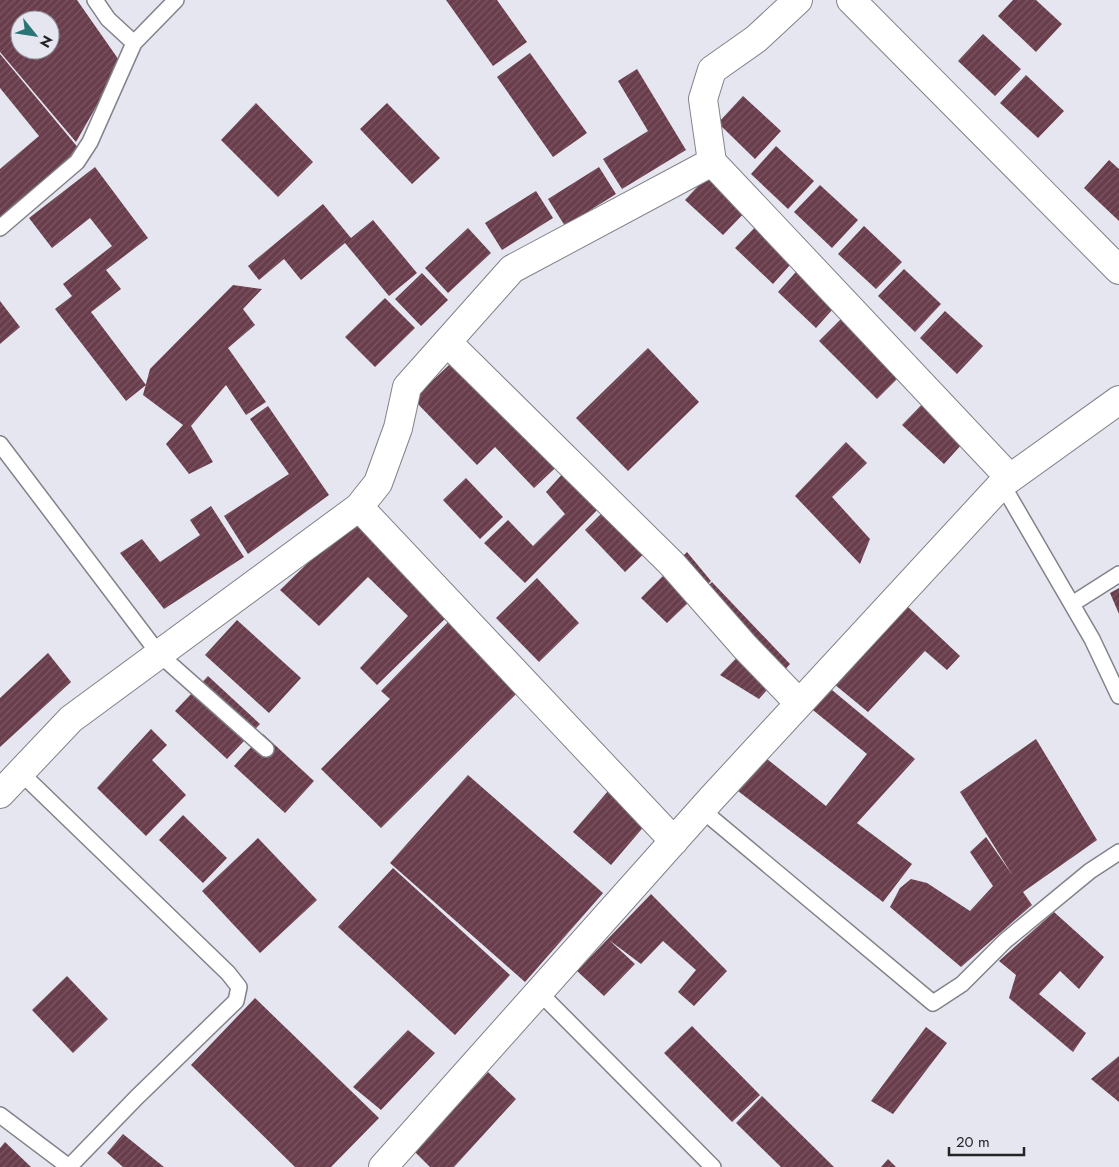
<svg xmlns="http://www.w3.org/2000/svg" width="1119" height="1167" font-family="Jost,sans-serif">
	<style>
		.building { fill: url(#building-hatch); fill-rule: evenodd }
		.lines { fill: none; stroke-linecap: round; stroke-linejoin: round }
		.service-casing { stroke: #82828a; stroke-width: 18 }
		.minor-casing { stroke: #82828a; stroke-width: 30 }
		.service { stroke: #fff; stroke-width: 15 }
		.minor { stroke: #fff; stroke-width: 28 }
	</style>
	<defs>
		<pattern id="building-hatch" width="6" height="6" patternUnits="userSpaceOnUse" patternTransform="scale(1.25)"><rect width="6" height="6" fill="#693d4c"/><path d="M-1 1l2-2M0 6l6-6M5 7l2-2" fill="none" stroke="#7a5763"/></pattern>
	</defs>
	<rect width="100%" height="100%" fill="#e5e6ef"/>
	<path class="building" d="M0,0H77L121,63L76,142L0,52ZM20,20H50V50H20Z
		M446,0H497L527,42L493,66Z
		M1013,0H1036L1062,24L1036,52L998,16Z
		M983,34L1021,69L995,96L958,61Z
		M530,53L587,133L553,157L497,77Z
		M0,54L80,150L0,218V169L39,136L0,88Z
		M637,69L686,150L622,189L603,159L648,131L618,81Z
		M1026,75L1064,111L1038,138L1000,103Z
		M743,96L781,131L755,159L718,123Z
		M256,103L313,162L278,197L221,140Z
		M387,103L440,158L412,184L360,129Z
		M776,146L814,181L788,209L751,174Z
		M1109,160L1119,169V221L1084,188Z
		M95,167L148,238L106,270L121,289L91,312L146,385L126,401L55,309L72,296L63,284L112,246L90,218L52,248L29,218Z
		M599,167L616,194L565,226L548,199Z
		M711,172L749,208L723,235L685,200Z
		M820,185L858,220L832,248L794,212Z
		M536,191L553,218L502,250L485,223Z
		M323,204L351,238L373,220L417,273L389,296L345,243L301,280L284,259L259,280L248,266Z
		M761,221L798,256L773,284L735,248Z
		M864,226L902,262L876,289L838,254Z
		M468,228L491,253L448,293L425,268Z
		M803,264L841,300L816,328L778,292Z
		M904,269L941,304L915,332L878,296Z
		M422,273L448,300L421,326L395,299Z
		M233,285L262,289L243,309L255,325L228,348L266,402L246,415L226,385L191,426L213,462L189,474L166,444L183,425L143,395L150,369Z
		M385,298L415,328L375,367L345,337Z
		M0,301L20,327L0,344Z
		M945,311L983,346L957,374L920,338Z
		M848,312L906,370L877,399L819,341Z
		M648,348L699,402L628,471L576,418Z
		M466,349L570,454L534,488L495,447L477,465L413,399Z
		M931,395L972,433L944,464L902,425Z
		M268,406L329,495L248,554L224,516L289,474L250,419Z
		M846,442L867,463L832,497L870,539L860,564L795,496Z
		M576,459L612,495L525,583L484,543L508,520L533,546L565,514L546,492Z
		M466,478L503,517L480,539L443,500Z
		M618,497L659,539L625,572L585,530Z
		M211,506L244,557L164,609L120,553L142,539L160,562L200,535L190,520Z
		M354,518L451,613L377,685L360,668L408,616L368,577L319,626L280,590Z
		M687,552L711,581L667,623L641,598Z
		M537,578L579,623L539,662L496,618Z
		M712,582L790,664L759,699L720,675L745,649L696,598Z
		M1119,588V614L1110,593Z
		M907,606L960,656L947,670L925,651L868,712L834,684Z
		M452,618L522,688L381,828L321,769L390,699L381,691Z
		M237,620L301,678L269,713L205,655Z
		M48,653L71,682L0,747V698Z
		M208,676L260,724L227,759L175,711Z
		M826,685L915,759L857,823L912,864L883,902L738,791L767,759L826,806L867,754L808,706Z
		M151,729L167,745L152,760L186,795L146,836L97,788Z
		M263,734L314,781L285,813L234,766Z
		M1036,739L1097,840L1023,892L1032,905L961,967L890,907L900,888L911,879L927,883L970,911L993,886L970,852L986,837L1013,876L960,792Z
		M468,775L603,893L525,982L390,863Z
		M620,777L658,810L611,865L573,832Z
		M183,815L227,858L203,883L159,840Z
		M258,838L317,900L260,953L202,891Z
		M393,868L510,975L455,1035L338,927Z
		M651,894L727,971L694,1006L678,992L696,970L663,941L641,964L609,940L635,964L604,996L577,971Z
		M1054,912L1104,957L1079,989L1060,971L1039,994L1086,1033L1073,1052L1009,998L1016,975L999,961Z
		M67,976L108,1019L73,1053L32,1010Z
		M255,998L379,1118L331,1167H295L191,1065Z
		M692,1026L760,1095L732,1122L664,1053Z
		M926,1027L947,1043L893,1114L871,1101Z
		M408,1030L435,1053L381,1110L353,1087Z
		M1119,1056V1102L1091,1079Z
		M488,1072L516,1099L454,1167H430L415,1152Z
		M762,1096L834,1167H781L736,1123Z
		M123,1134L164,1167H123L107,1153Z
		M5,1142L31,1167H0V1148Z
		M888,1159L896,1167H881Z"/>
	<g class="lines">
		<g class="service-casing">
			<path id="service" d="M95,0L108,19L134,43
				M0,228L77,162L90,142L134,43L176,0
				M0,444L159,654L266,749
				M1002,484L1092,639L1119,696
				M1072,604L1119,574
				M20,772L228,973L239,987L236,1001L137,1097L69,1167
				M702,810L933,1003L962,984L1005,941L1090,871L1119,852
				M539,992L713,1167
				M0,1115L69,1167"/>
		</g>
		<g class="minor-casing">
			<path id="minor" d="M851,0L1119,270
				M712,162L703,99L712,70L756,39L798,0
				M447,342L672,564L745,647L799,703
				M359,507L674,841
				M0,794L71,719L359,507L378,483L398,428L407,387L512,269L712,162L1009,477
				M383,1167L712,798L1002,484L1119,400"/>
		</g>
		<use href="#service" class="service"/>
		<use href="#minor" class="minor"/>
	</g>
	<g transform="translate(35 35) rotate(120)"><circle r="24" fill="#e5e6ef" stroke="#97989f"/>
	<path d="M0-4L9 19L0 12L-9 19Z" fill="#297475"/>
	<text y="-8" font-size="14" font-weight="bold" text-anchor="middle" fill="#232326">N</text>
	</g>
	<path d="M949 1147v8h75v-8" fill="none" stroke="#232326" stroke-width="2.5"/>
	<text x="956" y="1147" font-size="15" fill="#232326" stroke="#e5e6ef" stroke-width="4" paint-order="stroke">20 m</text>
</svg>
